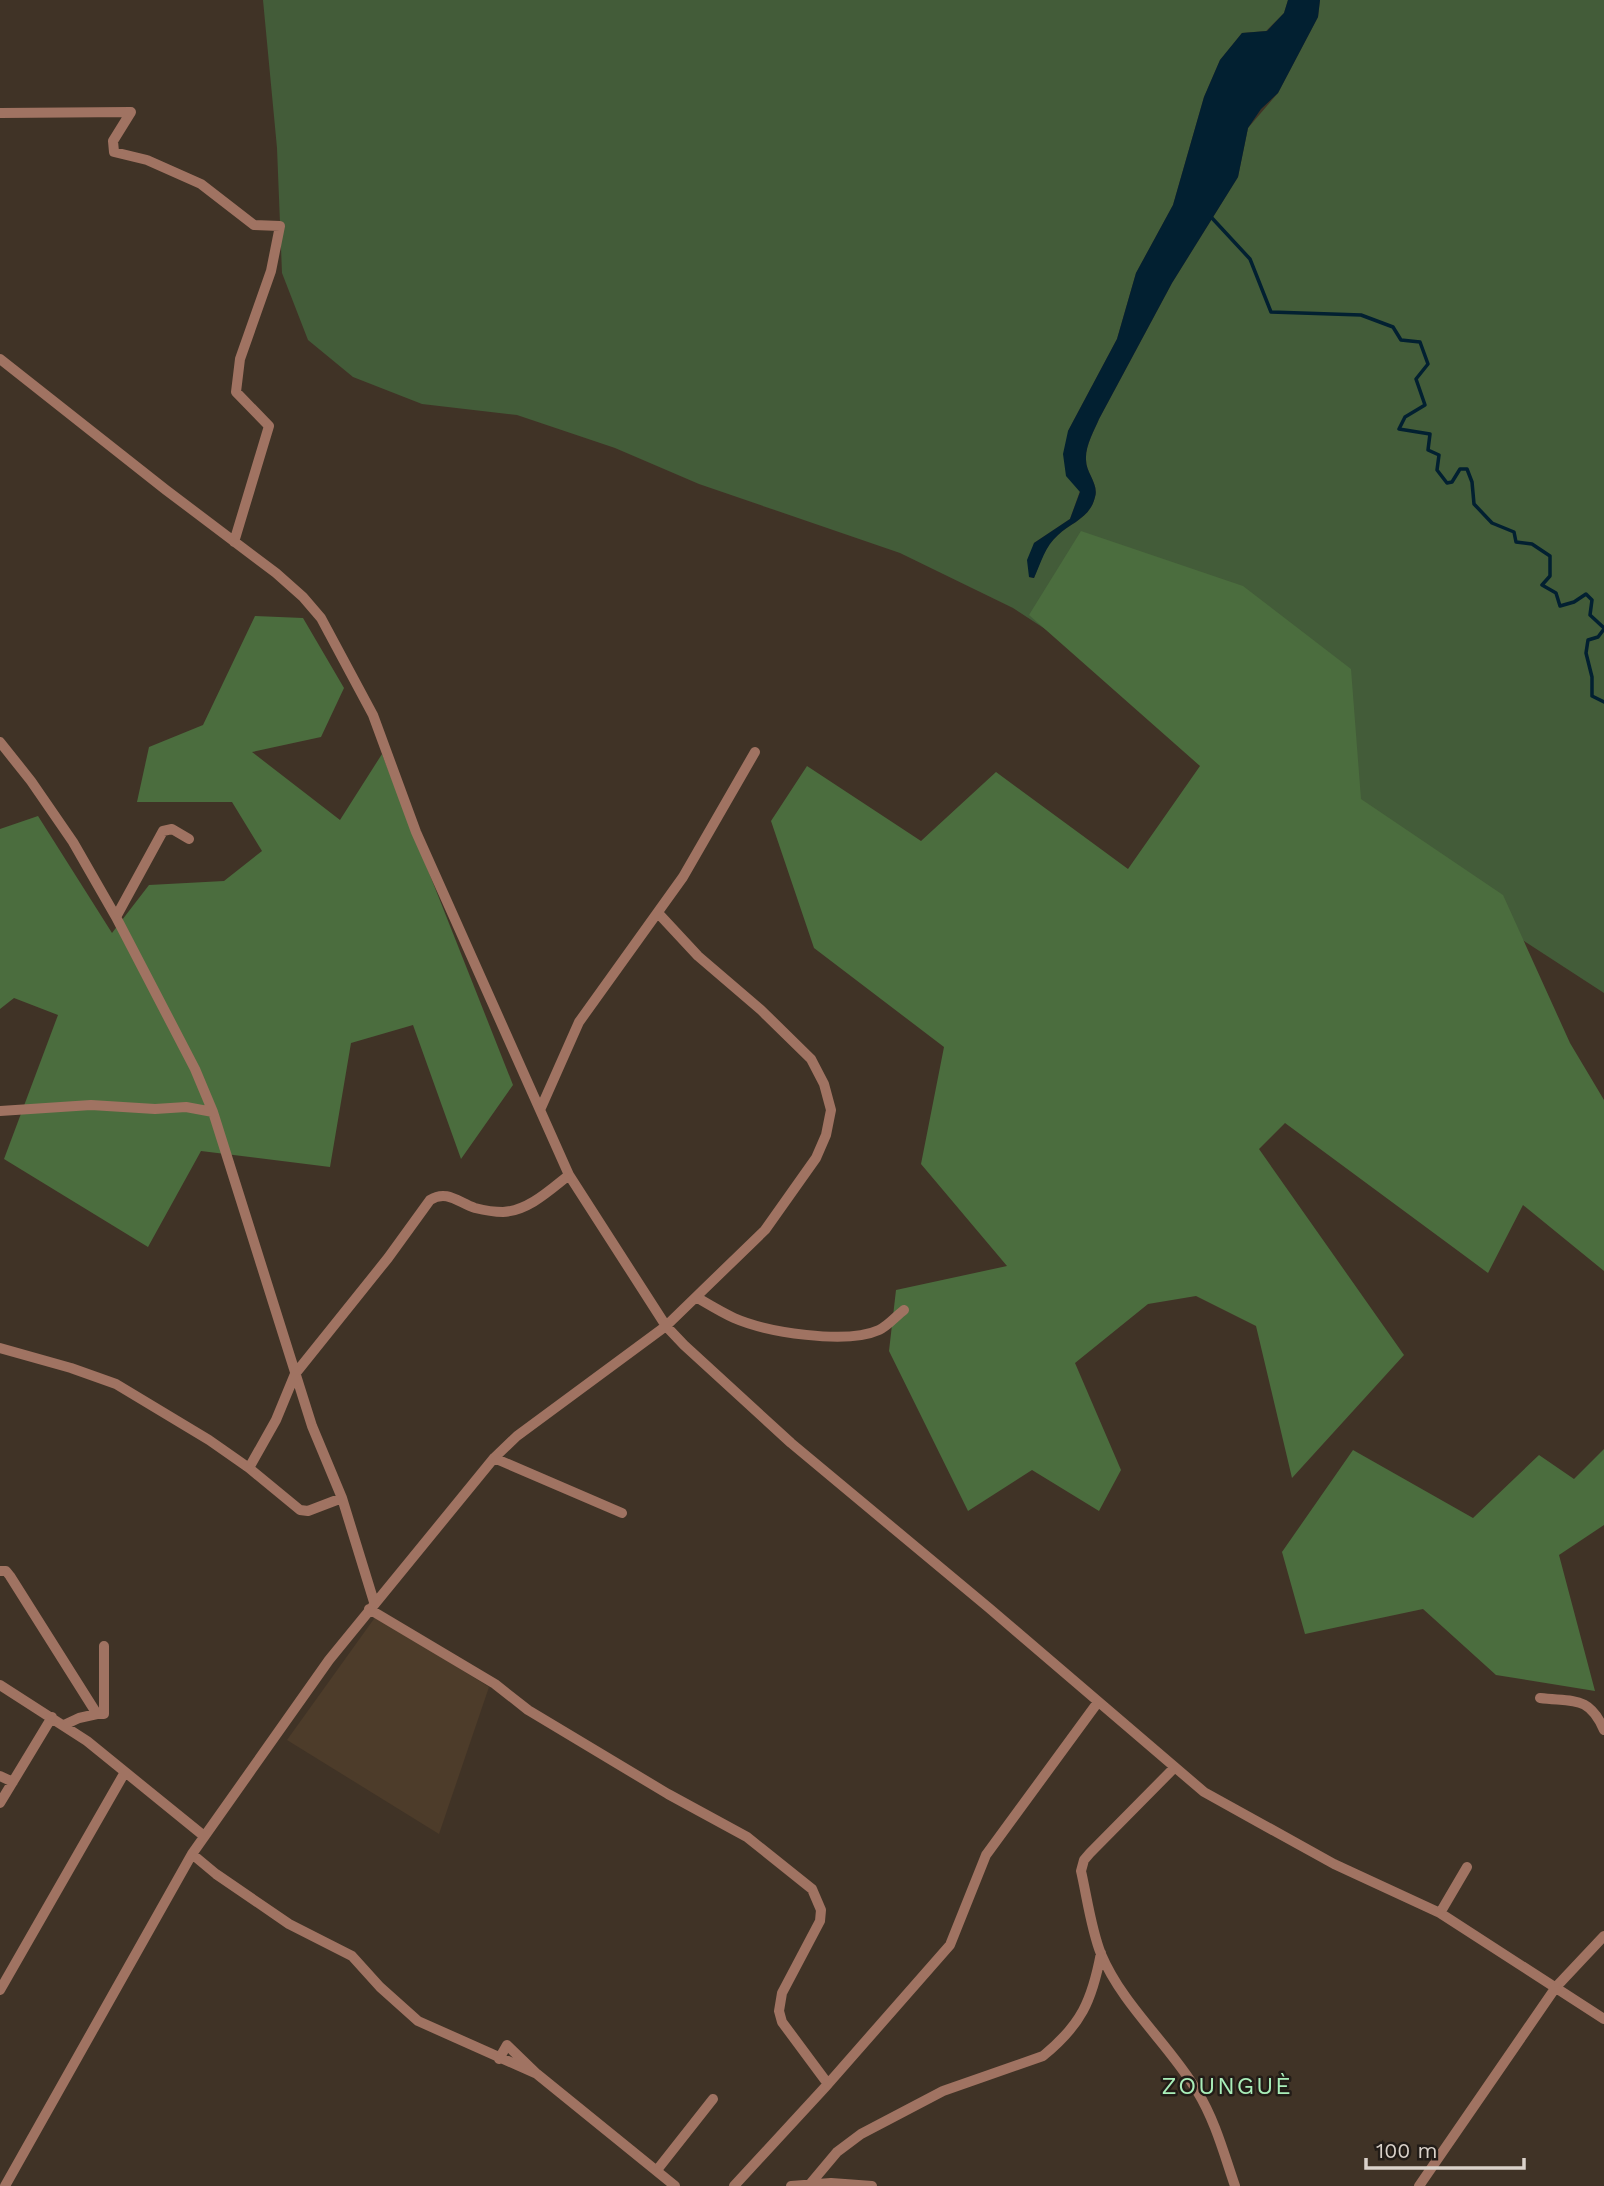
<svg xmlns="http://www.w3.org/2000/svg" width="1604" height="2186" font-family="'Work Sans',sans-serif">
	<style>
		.built { fill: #4d3c2a }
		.green { fill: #435c39 }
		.forest { fill: #4b6d3e }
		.water { fill: #022031 }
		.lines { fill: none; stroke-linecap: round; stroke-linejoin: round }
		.stream { stroke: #022031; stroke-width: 3.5 }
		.street { stroke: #a07362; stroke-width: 10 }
		.labels { text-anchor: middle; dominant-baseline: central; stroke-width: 5; stroke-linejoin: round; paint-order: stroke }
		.quarter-label { font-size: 24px; letter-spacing: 2px; fill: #a9eeb9; stroke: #221c17 }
	</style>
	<rect width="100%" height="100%" fill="#403326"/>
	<path class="built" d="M376,1616L489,1687L439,1834L287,1740Z"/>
	<path class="green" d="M263,0H1288L1284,13L1266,31L1242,33L1220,60L1204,97L1173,205L1136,273L1117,339L1068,431L1080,491L1070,519L1034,543L1029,577L1034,578C1040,563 1045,546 1058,535C1072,522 1090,518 1095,497C1099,484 1086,473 1086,460C1085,446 1094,431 1099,419L1172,283L1238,177L1248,128L1278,93L1318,17L1320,0H1604V993L1013,608L900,553L699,484L615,448L517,415L422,404L353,377L308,340L282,273L277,148Z"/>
	<path class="forest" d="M1081,531L1243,586L1351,669L1361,799L1503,895L1570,1043L1604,1100V1271L1523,1205L1488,1273L1285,1123L1259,1149L1404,1355L1292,1478L1256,1326L1196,1296L1148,1304L1075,1363L1121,1470L1099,1511L1032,1470L968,1511L889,1351L896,1290L1007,1266L921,1164L944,1047L814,948L771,821L807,766L921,841L996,772L1128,869L1200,766L1029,615Z
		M255,616L303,618L344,688L321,737L252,752L340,820L382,754L513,1085L461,1159L413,1025L351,1043L330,1167L201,1151L148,1247L4,1159L58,1015L14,998L0,1009V829L38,816L112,933L149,885L224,881L262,851L232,802H137L149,747L203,725Z
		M1604,1449V1525L1559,1555L1595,1691L1496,1675L1423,1609L1305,1634L1282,1552L1353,1450L1473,1518L1539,1455L1574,1479Z"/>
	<path class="water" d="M1288,0H1320L1318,17L1278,93L1261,109L1248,128L1238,177L1172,283L1099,419C1094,431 1085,446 1086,460C1086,473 1099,484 1095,497C1090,518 1072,522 1058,535C1045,546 1041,563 1034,578L1029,577L1027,560L1034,543L1070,519L1080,492L1066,476L1063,454L1068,431L1117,339L1136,273L1173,205L1204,97L1220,60L1242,33L1267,31L1284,13Z"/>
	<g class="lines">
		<path class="stream" d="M1212,218L1250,259L1271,312L1361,315L1393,327L1401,340L1420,342L1428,364L1416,379L1425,405L1405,417L1399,429L1430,434L1428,450L1439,455L1437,470L1447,483L1452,482L1460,469H1467L1472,482L1474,504L1492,523L1514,532L1516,542L1532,544L1550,556V576L1542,585L1556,593L1560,606L1574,602L1586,594L1592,600L1590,615L1604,628
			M1604,629L1598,637L1588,640L1586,653L1592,677V696L1604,702"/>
		<path class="street" d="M0,113L131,112L113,141L114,152L147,160L201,184L254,225L280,226L271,271L240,359L236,392L269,426L234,542
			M0,359L166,490L276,573L303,597L321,618L373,715L416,832L569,1175L666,1326L684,1345L791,1443L989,1608L1204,1792L1334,1864L1440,1913L1604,2019
			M0,742L31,781L73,842L116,917L195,1069L213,1112L312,1426L342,1498L374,1602
			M116,917L163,831L172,829L189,839
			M540,1110L579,1022L683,877L755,752
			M0,1111L91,1105L155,1109L186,1107L213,1112
			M696,1297C708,1304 721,1312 734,1318C766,1332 846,1345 879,1330C888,1326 896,1316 904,1310
			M0,1348L71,1368L116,1384L209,1440L249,1468L300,1510L308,1511L342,1498
			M494,1458L622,1513
			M249,1468L276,1420L295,1374L388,1258L430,1200C447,1189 459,1203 475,1208C483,1210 495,1212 503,1212C528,1211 550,1190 569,1175
			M0,1571H6L10,1576L97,1714H104V1646
			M369,1609L495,1684L528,1710L668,1794L747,1837L812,1889L821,1910L820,1921L782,1993L779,2011L782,2022L828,2084
			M0,1685L87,1741L204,1836
			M1540,1698C1573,1702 1589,1695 1604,1730
			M64,1725L79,1718L97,1714
			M1174,1768L1090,1853L1084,1860L1081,1871C1087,1897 1091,1929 1101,1954C1123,2006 1169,2044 1197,2091C1215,2120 1224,2154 1235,2186
			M0,1776L13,1782
			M0,1803L52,1717
			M192,1854L216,1874L289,1924L352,1956L380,1987L418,2021L537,2074
			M1440,1913L1467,1867
			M0,1990L125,1772
			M499,2059L507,2045L537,2074L675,2186
			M657,2170L713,2099
			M811,2183L837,2152L861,2134L943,2091L1043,2056C1081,2025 1092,2001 1101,1953
			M5,2186L192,1854L329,1660L494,1458L517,1436L666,1326L765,1230L816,1158L826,1135L831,1110L824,1084L811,1059L761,1010L698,956L658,913
			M734,2186L828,2084L950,1945L986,1855L1098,1702
			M791,2186L831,2183L872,2186
			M1419,2186L1556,1987L1604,1936"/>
	</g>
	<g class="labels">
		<g class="quarter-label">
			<text x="1227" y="2086">ZOUNGUÈ</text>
		</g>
	</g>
	<path d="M1366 2158v10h158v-10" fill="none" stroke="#dad2ca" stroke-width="3.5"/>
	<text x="1376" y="2158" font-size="21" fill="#dad2ca" stroke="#221c17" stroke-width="5" paint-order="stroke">100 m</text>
</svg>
